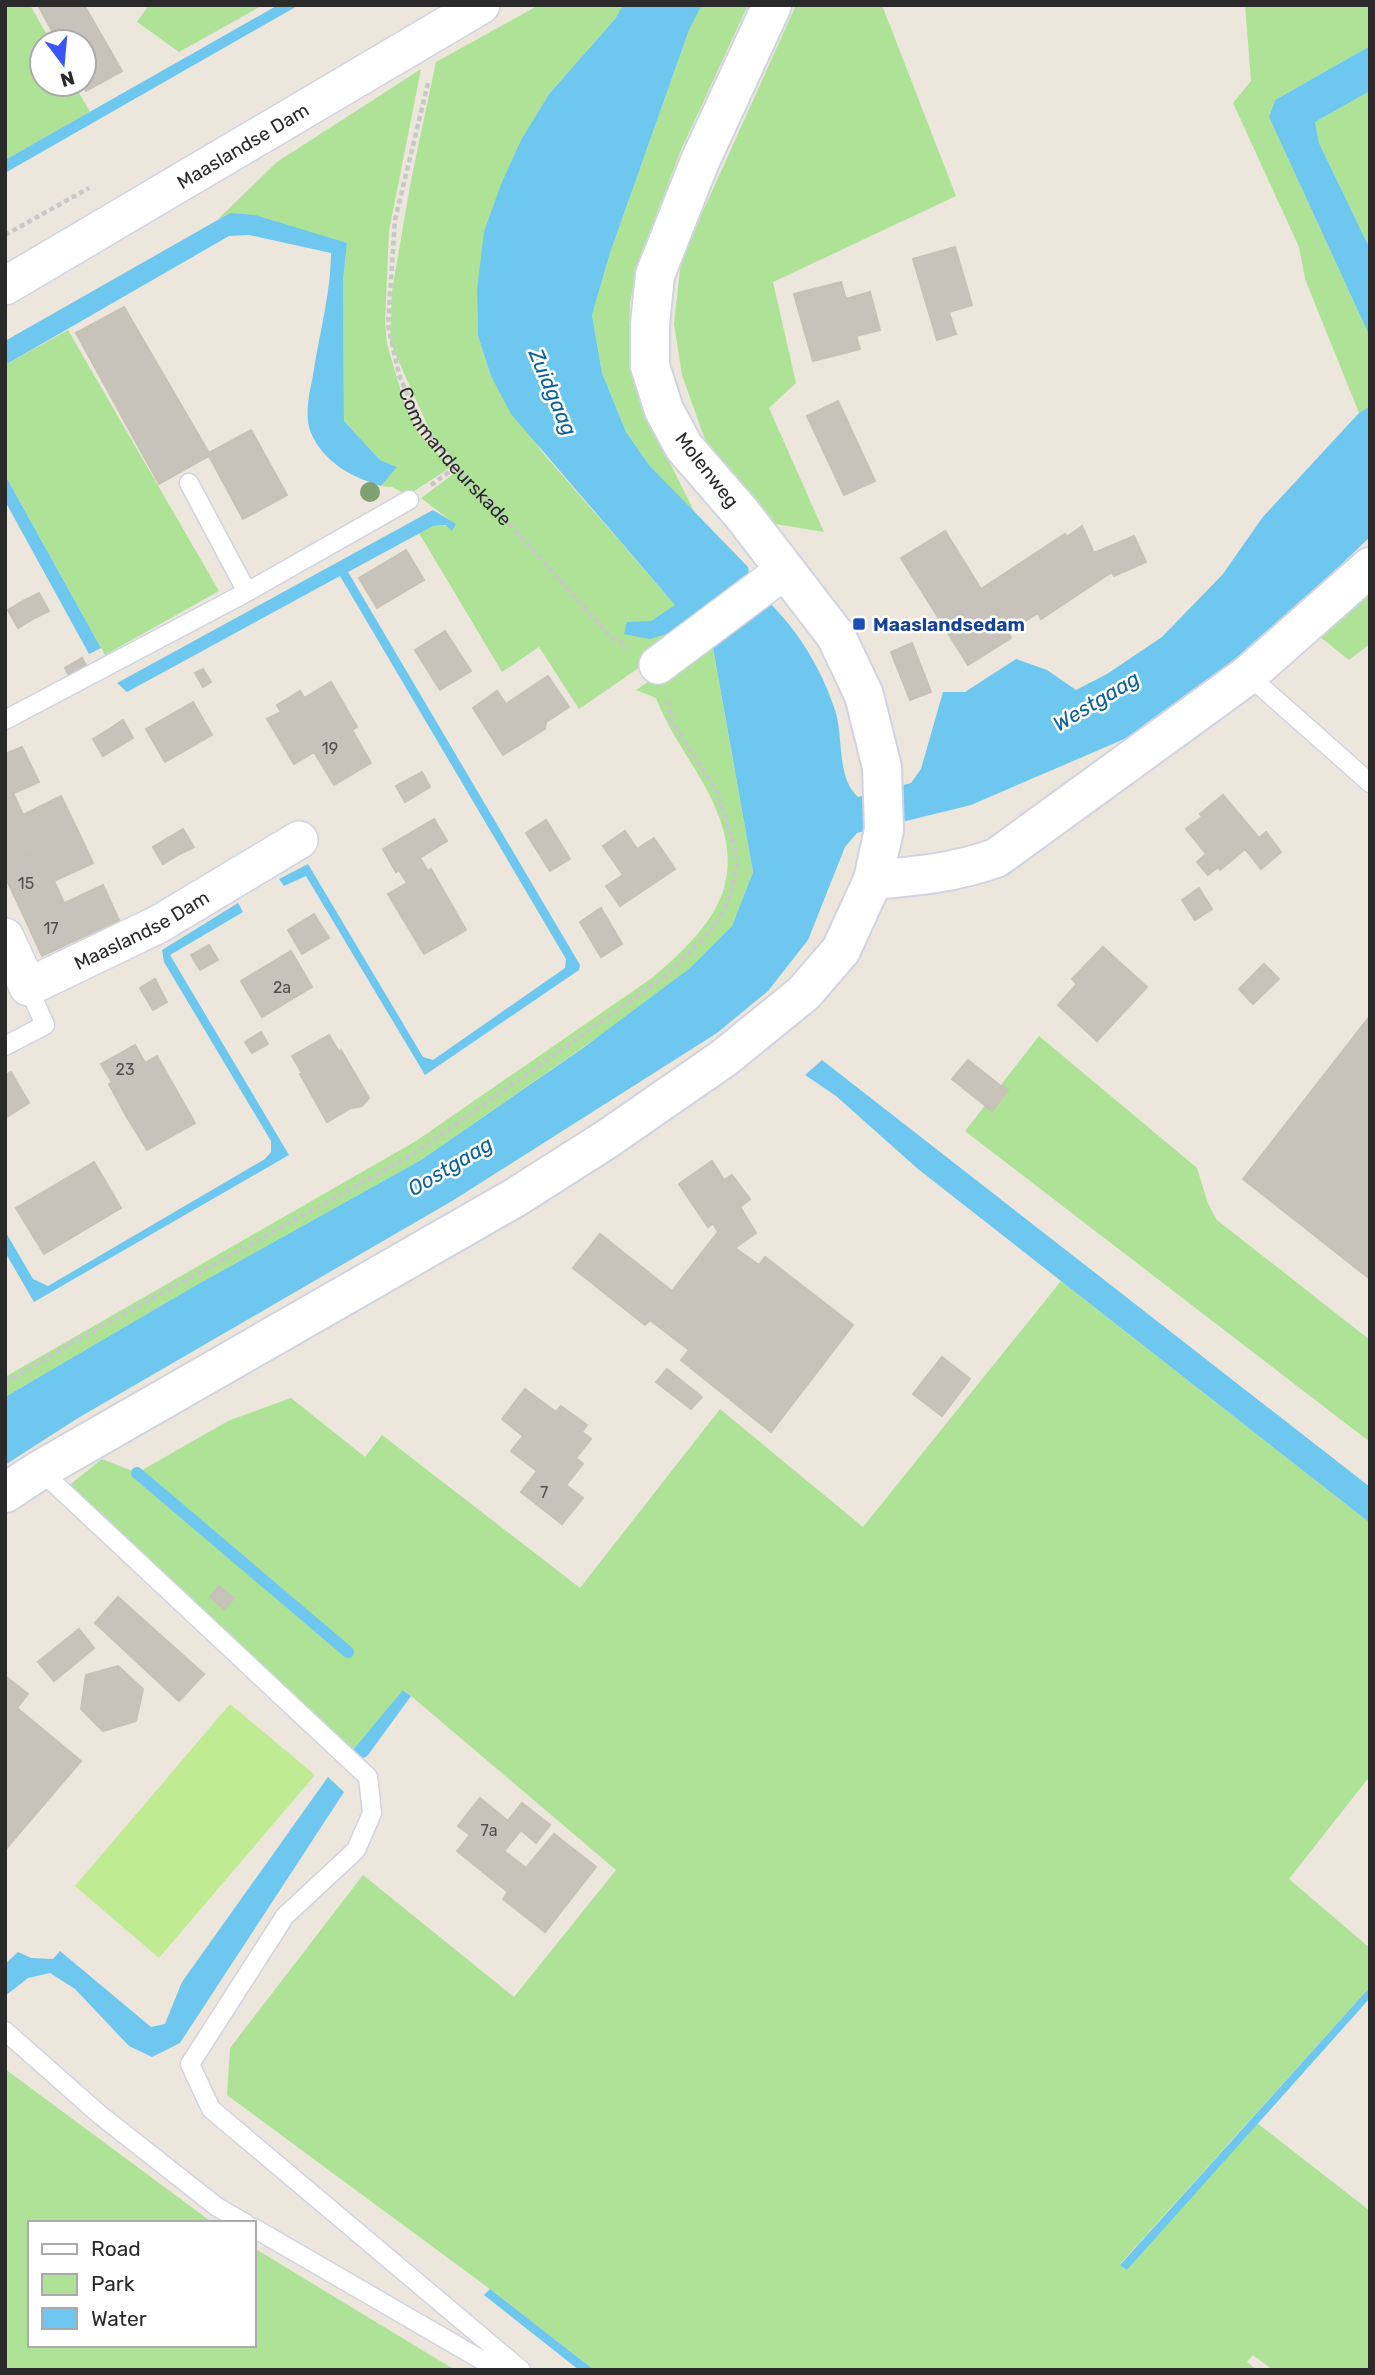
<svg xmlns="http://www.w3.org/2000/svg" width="1375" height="2375" font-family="Rubik,sans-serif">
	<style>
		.green { fill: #aee397 }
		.pitch { fill: #c1eb93 }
		.water { fill: #6dc7ef }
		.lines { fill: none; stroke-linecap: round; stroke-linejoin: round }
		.stream { stroke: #6dc7ef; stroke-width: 12 }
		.building { fill: #c7c3bb; stroke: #c7c2b5; stroke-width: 2 }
		.service-casing { stroke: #d1d3e3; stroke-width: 21 }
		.minor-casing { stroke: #d1d3e3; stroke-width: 40 }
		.tertiary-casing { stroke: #d1d3e3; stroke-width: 42 }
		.secondary-casing { stroke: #d1d3e3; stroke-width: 42 }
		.path { stroke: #c8c8c8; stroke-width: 4.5; stroke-dasharray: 5 3.5; stroke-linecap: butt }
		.service { stroke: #fff; stroke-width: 18 }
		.minor { stroke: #fff; stroke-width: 37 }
		.tertiary { stroke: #fff; stroke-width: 38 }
		.secondary { stroke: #fff; stroke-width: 38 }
		.tree { fill: #7fa071 }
		.transit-dot { fill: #1a4fb4; stroke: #fff; stroke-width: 2.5 }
		.labels { text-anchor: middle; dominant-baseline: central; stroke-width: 5; stroke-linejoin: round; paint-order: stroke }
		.number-label { font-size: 16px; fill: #51504e }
		.street-label { font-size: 19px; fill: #2a2a2a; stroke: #fff }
		.transit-label { font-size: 19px; font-weight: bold; fill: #164399; stroke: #fff; text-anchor: start }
		.water-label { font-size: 21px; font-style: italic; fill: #0c639b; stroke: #fff }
	</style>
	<rect width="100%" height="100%" fill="#ece6dc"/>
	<path class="green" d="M5,5H30L51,42H42V84H74L90,112L5,160Z
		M149,5H263L179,52L137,22Z
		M539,5H623L615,19L549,94L521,140L501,184L477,290L478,336L491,376L542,452L676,606L651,621L627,623L687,628L646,663L579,709L539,647L502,672L419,533L433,526L456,525L421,498L460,469L430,431L390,342L392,291L411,180L436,62Z
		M702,5H748L681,150L643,250L630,302L629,339L648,419L697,517L649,465L626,432L602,373L592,315L610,253L689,30Z
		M796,5H882L956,196L773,282L796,383L769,408L824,532L763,522L708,448L682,375L674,324L681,260Z
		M1245,5H1370V46L1275,100L1269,117L1370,337V406L1359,413L1305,279L1299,247L1233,103L1251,81Z
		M421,69L389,231L385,322L387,344L405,405L419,434L451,467L408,495L392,487L381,486L397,467L380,460L344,421L343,281L347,243L230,213L217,220L277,162Z
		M1370,91V249L1319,143L1315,122Z
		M68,330L219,591L105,655L5,475V365Z
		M1370,595V644L1349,660L1319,636Z
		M719,634L713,649L753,872L732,926L691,968L644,1005L421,1160L193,1287L5,1397V1377L416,1141L652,978C718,922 752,878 708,792C691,760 669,732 656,698L636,690Z
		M1039,1036L1197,1168L1208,1204L1217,1220L1370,1340V1442L965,1131Z
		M1061,1281L1370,1523V1776L1289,1879L1370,1948V1987L1120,2264L1127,2270L1257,2123L1370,2211V2370H1273L1253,2355L1247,2362L1257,2370H594L490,2289L227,2095L230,2048L363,1875L514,1997L616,1870L404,1690L353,1750L334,1744L62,1491L102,1459L137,1473L228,1421L291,1398L365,1457L382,1435L580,1588L720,1409L863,1527Z
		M5,2069L213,2223H30V2345H254V2248L455,2370H5Z"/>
	<path class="pitch" d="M230,1704L315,1775L159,1958L75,1886Z"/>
	<path class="water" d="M278,5H299L5,173V160Z
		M623,5H702L689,30L610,253L592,315L602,373L626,432L649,465L748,567L751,586C791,619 819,662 835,710C844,738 836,777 858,797L911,783L921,769L943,692H965L1016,659L1047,670L1076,690L1107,674L1162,637L1223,574L1262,518L1359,413L1370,406V537L1288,615L1166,721L971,805L857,833L845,847L808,940L768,991L717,1033L452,1201L78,1418L5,1465V1397L193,1287L421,1160L583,1048L690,968L732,926L753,872L713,648L719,635L687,628L650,639L624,634L627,622L651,621L675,605L511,414L491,376L478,336L477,290L484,232L501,184L521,140L549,94L615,19Z
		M1370,46V91L1315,122L1319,143L1370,249V337L1269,117L1275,100Z
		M230,213L255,215L347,243L343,281L344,421L380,460L397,467L381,486C352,477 324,463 311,433C303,414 311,389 314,369C320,331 331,291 331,253L249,235L229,236L5,365V341Z
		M5,475L101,648L89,654L5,501Z
		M433,510L456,524L452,531L446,525L433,526L348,572L580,965L579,970L425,1075L306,876L284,886L279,879L308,864L423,1057L433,1060L565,968L566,959L340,576L127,692L117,683Z
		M238,903L243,912L170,955L289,1155L34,1302L5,1252V1231L33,1279L48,1286L265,1159L271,1152V1141L164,962L162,950Z
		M822,1060L1370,1487V1523L918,1169L836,1096L805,1075Z
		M403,1690L411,1696L368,1755L361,1760L353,1750Z
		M328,1777L344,1792L180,2043L152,2057L129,2046L75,1989L50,1973L28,1978L5,1996V1964L18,1952L31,1958L53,1959L60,1951L151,2027L165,2024L182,1982Z
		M1370,1987V1998L1127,2270L1120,2265Z
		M490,2289L594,2370H579L484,2295Z"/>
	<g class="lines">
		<path class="stream" d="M137,1473L348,1652"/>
	</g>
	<path class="building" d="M38,5H84L122,71L86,91L82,84H84V42H58Z
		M955,247L972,305L949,312L956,334L937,340L913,259Z
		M841,282L846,299L870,292L880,330L856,336L860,349L813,361L794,294Z
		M124,307L209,453L251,430L287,495L243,519L209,456L159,484L76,333Z
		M838,401L875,481L844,495L807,416Z
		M1082,526L1094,553L1134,536L1146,562L1114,576L1112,572L1041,619L1038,613L1008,632L1011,638L968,665L901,558L945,531L981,589L1065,534L1067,537Z
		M406,550L424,580L377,608L359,578Z
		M39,593L49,611L33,619L23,601Z
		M23,601L33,619L18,628L8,610Z
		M445,631L471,671L440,690L415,650Z
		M912,643L931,692L910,700L891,652Z
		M82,658L88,669L70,678L65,668Z
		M203,669L211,682L203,687L195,673Z
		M548,676L569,707L546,722L545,729L503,755L473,708L497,691L506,704Z
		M331,682L357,727L352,730L371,763L334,785L314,752L294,764L267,719L281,712L277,705L300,691L304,698Z
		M193,702L212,735L165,762L146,729Z
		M123,720L133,738L118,747L108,730Z
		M108,730L118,747L103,756L93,739Z
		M22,747L39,782L5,797V754Z
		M422,772L430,787L405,802L396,786Z
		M13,793L23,815L61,796L78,831L5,865V797Z
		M1223,795L1259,838L1266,832L1281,852L1261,869L1245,849L1220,870L1218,867L1208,875L1197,862L1206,854L1186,829L1202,817L1200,814Z
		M434,819L447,841L420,858L428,871L431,869L466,930L424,954L388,894L407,883L399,870L396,872L383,849Z
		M546,820L570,859L550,871L526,833Z
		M183,829L194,847L178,855L168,838Z
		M78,831L93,863L54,881L64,903L26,921L5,876V865Z
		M625,831L637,849L654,838L675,869L620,906L606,886L623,875L603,846Z
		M168,838L178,855L163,864L153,847Z
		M103,885L119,920L42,956L26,921Z
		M1199,888L1212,909L1195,920L1182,900Z
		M601,908L622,944L601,957L580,922Z
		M314,914L329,938L302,954L288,930Z
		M209,945L218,960L200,970L191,955Z
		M1103,947L1147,987L1097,1041L1058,1005L1077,984L1072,979Z
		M291,951L312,987L262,1017L241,981Z
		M1264,964L1279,979L1253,1004L1239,989Z
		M155,979L167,1002L153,1010L140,988Z
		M1370,1016V1279L1243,1179Z
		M261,1032L268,1044L252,1053L245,1042Z
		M329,1035L339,1052L341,1050L369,1098L362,1106L351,1108L327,1122L300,1074L302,1073L292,1056Z
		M135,1045L145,1063L157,1056L195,1123L147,1150L125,1114L109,1084L112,1082L101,1064Z
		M968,1060L1002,1087L986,1106L952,1079Z
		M11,1072L29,1103L5,1118V1075Z
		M1003,1086L1008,1090L992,1111L986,1107Z
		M712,1161L724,1180L732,1175L750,1199L740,1207L756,1233L735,1248L759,1265L765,1257L853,1325L771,1432L681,1360L689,1350L650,1320L645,1325L573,1268L600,1234L672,1291L718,1232L713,1223L708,1227L679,1184Z
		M94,1162L121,1208L44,1254L16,1208Z
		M942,1357L970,1379L942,1416L913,1394Z
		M667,1369L702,1397L691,1409L656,1382Z
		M525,1389L556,1412L561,1406L587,1425L582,1432L591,1439L576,1458L583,1464L566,1485L583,1498L562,1524L521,1492L537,1471L511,1451L523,1436L502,1419Z
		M219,1586L234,1598L224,1609L210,1597Z
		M118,1597L204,1674L179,1701L95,1623Z
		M79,1629L94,1648L54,1681L38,1662Z
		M118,1666L143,1689L136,1721L103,1731L81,1709L86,1675Z
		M5,1676L28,1694L17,1708L81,1761L5,1850Z
		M480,1798L508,1821L522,1803L550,1825L536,1843L521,1830L504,1851L526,1868L554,1834L596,1867L545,1932L503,1899L508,1892L457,1851L470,1835L458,1826Z"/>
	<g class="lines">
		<g class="service-casing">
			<path id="service" d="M189,483L247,592
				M1248,675L1370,783
				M5,720L247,592L409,500
				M5,1046L45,1025L28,987
				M40,1470L368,1777L372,1813L356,1850L285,1916L190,2064L211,2109L521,2370
				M5,2031L99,2114L217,2207L245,2223
				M254,2228L499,2370"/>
		</g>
		<g class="minor-casing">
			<g id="minor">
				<path id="s2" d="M5,286L481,5"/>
				<path d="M658,665L785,570"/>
				<path id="s3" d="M5,937L28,987L159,924L299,840"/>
			</g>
		</g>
		<g class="tertiary-casing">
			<path id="tertiary" d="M873,880C918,876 953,873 996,858L1248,675L1370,567"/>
		</g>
		<g class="secondary-casing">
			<path id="secondary" d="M5,1493L40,1470L516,1197L607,1139L724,1058L804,993L841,950L873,880L884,830L882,767L864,695L836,636L742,514L684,447L664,410L650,366V324L655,275L700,161L772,5"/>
		</g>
		<g class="path">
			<path id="s1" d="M428,83L395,220L388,325L399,375L419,422L456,467L498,511L612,638L628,646"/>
			<path d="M5,235L89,188"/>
			<path d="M431,485L456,467"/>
			<path d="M5,1383L77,1340L412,1155L667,975L709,933L724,911L732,888L737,867L735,848L716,790L672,722L668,702"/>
		</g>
		<use href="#service" class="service"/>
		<use href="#minor" class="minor"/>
		<use href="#tertiary" class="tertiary"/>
		<use href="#secondary" class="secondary"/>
	</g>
	<circle class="tree" cx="370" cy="492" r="10"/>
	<rect class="transit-dot" x="852" y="617" width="14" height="14" rx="3.5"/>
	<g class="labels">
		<g class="number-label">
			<text x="330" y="748">19</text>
			<text x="26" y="883">15</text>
			<text x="51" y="928">17</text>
			<text x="282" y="987">2a</text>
			<text x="125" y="1069">23</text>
			<text x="544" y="1492">7</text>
			<text x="489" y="1830">7a</text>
		</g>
		<g class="street-label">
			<text stroke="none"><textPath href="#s2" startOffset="276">Maaslandse Dam</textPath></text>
			<text stroke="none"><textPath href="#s1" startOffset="397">Commandeurskade</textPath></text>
			<text transform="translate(707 470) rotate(52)">Molenweg</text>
			<text stroke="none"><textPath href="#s3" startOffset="182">Maaslandse Dam</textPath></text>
		</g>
		<g class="transit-label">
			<text x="873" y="624">Maaslandsedam</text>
		</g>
		<g class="water-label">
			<text transform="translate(553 392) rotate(67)">Zuidgaag</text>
			<text transform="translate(1096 701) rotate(-31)">Westgaag</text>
			<text transform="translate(450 1166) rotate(-31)">Oostgaag</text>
		</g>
	</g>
	<rect width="1375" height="2375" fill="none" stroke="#2a2a2a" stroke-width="14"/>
	<rect x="28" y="2221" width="228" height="126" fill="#ffffff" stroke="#aaaaaa" stroke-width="2"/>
	<rect x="42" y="2244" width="35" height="10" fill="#ffffff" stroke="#aaaaaa" stroke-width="2"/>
	<text x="91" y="2256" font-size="21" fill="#2a2a2a">Road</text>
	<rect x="42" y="2274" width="35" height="21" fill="#aee397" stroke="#aaaaaa" stroke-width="2"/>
	<text x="91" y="2291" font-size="21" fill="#2a2a2a">Park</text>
	<rect x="42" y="2308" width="35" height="21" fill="#6dc7ef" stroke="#aaaaaa" stroke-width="2"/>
	<text x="91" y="2326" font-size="21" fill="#2a2a2a">Water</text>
	<g transform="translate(63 63) rotate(164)"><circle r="33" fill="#ffffff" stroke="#aaaaaa" stroke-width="2"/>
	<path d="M0-5L12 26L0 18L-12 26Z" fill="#3a55fb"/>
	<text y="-10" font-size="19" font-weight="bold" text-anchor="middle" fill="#2a2a2a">N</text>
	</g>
</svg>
